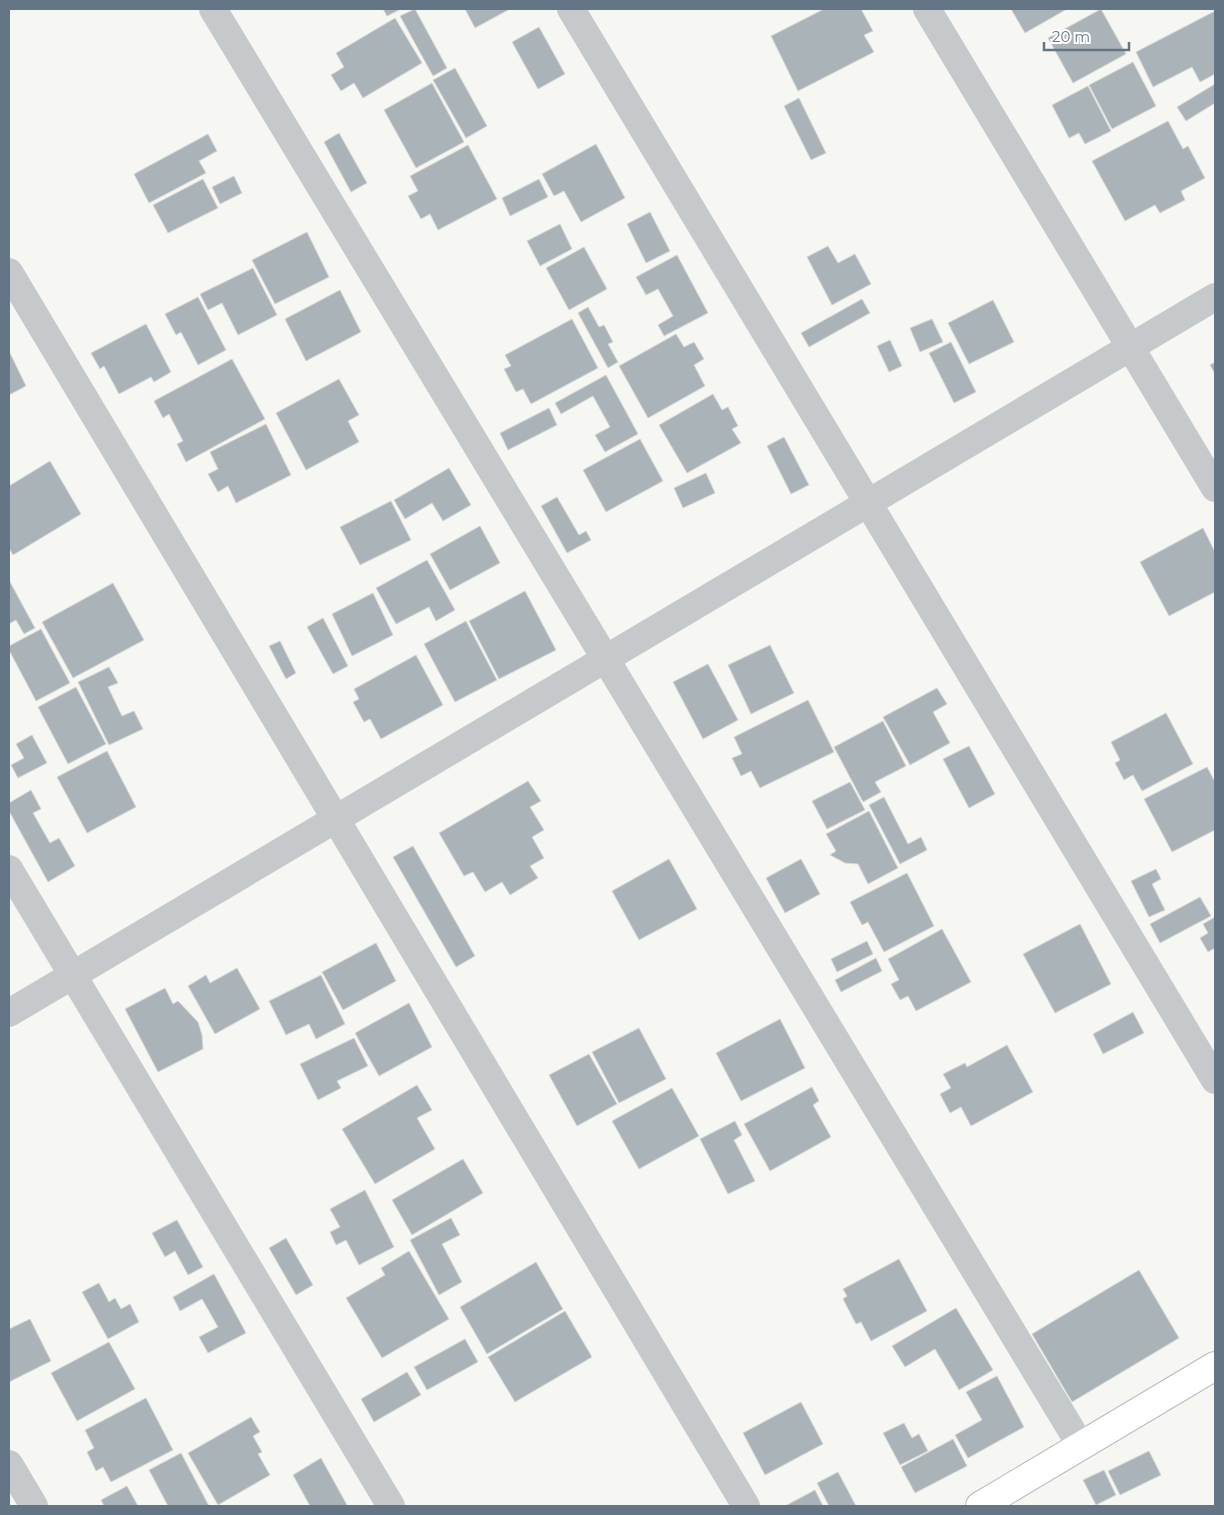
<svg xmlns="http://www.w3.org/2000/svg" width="1224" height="1515" font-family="Montserrat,sans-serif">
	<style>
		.building { fill: #aab3b8; stroke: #d8d8d5 }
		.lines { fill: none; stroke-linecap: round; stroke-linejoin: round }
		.secondary-casing { stroke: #b5bbbf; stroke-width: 30 }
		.minor { stroke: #c6c9cc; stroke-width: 28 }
		.secondary { stroke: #fff; stroke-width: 28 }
	</style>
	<rect width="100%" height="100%" fill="#f6f6f2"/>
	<path class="building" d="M383,9H401L387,16Z
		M415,9L447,68L433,76L400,16Z
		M465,9H510L475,28Z
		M824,9H861L873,31L864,35L874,52L798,91L771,36Z
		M1011,9H1067L1025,33Z
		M1101,9L1126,54L1073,83L1048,38Z
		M1215,11V74L1200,82L1192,67L1153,87L1136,52Z
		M395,18L422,63L363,98L354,83L341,91L331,75L344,67L336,53Z
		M539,27L565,74L538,89L512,42Z
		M1133,62L1156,106L1112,129L1089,85Z
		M455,68L487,126L466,138L433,80Z
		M432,83L464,142L416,168L384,110Z
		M1215,84V103L1186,121L1177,107Z
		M1088,86L1111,131L1085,144L1079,133L1069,138L1052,105Z
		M799,98L826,153L811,160L784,106Z
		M1168,121L1183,149L1188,146L1205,178L1181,191L1185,200L1160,213L1155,205L1125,221L1092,161Z
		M339,133L367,183L351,192L324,142Z
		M208,134L217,151L199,161L206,173L149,203L134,174Z
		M596,144L625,198L581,222L564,191L554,196L542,174Z
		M468,145L497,199L438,230L430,214L421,219L408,196L418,191L410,176Z
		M234,176L242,193L220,204L212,187Z
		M203,179L218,208L168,233L153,205Z
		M539,179L548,197L510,216L502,198Z
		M650,212L670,251L646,263L627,224Z
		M560,224L572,249L540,266L527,241Z
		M307,232L329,277L275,304L252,260Z
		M828,246L838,263L855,254L871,284L832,305L807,257Z
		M584,247L607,289L569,310L546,268Z
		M677,255L708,313L664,336L658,325L673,316L658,289L646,295L636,277Z
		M253,268L277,315L238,335L222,303L208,310L200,294Z
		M340,290L361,332L306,361L285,319Z
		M198,297L226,350L198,365L181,332L176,335L165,314Z
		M862,299L870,313L809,347L801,333Z
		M993,300L1014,342L969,364L948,323Z
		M588,307L599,327L604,325L613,342L608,344L618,362L608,368L578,313Z
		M572,319L598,368L531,404L523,389L516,392L504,369L511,366L505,355Z
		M932,319L943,342L920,352L910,328Z
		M146,324L171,372L154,382L151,377L119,394L104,366L100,369L91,353Z
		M676,334L684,347L694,342L704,359L694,365L705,386L648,418L619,366Z
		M890,340L902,366L889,372L877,346Z
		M951,342L976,392L954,403L929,353Z
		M9,351L26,386L9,395Z
		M232,359L265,419L186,462L177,444L183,441L169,414L163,418L154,401Z
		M1215,362V374L1210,365Z
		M606,375L638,434L605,452L595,435L610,427L593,396L561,414L555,403Z
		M339,379L359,415L348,421L359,442L306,470L276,413Z
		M713,394L722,410L728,407L738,426L732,429L741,443L687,473L659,425Z
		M549,408L557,425L508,450L500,433Z
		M266,424L291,475L236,503L228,486L218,492L208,474L218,469L210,452Z
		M784,437L809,485L791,494L767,446Z
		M640,439L663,481L606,512L583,470Z
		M50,461L81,514L13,555L9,548V486Z
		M449,468L471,505L443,521L432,503L405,519L394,500Z
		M706,473L715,493L683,508L674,488Z
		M557,497L579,535L586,531L591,540L567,553L541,506Z
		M391,501L411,540L360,565L340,527Z
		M480,526L500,563L450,590L430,554Z
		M1203,528L1215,552V592L1169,616L1140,562Z
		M427,560L455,610L436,621L429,607L396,624L376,588Z
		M9,580L35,628L24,634L16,620L9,624Z
		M113,583L144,640L73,678L42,622Z
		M525,591L556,650L499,679L469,621Z
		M373,593L393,635L352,656L332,614Z
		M323,618L348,666L333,674L307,627Z
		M466,621L497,680L455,702L424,644Z
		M41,629L70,683L36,701L9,650V646Z
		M280,641L296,673L286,679L269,646Z
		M770,645L794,693L751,714L728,665Z
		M416,655L443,705L381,739L370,719L364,722L353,702L359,699L354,689Z
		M708,664L738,720L703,739L673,682Z
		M109,667L118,683L108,687L122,716L134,711L143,729L109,745L78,682Z
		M76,687L106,744L68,764L38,707Z
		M937,688L947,704L933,712L950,743L910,765L883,717Z
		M808,700L834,752L760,788L751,771L741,776L732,758L742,754L734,737Z
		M1166,713L1193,764L1142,791L1133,775L1124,780L1115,763L1120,760L1111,742Z
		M883,721L906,766L875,782L881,792L863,802L834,747Z
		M32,735L47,763L18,778L11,765L24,758L16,744Z
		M969,746L995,794L969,808L943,759Z
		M107,751L136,807L87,833L57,777Z
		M1207,767L1215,782V830L1172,852L1144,799Z
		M528,781L541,801L530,807L544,830L532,837L544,858L530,866L538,878L510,895L502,882L485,892L473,872L464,876L439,833Z
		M850,782L865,810L827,829L812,801Z
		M31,790L41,809L33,813L50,843L59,838L75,866L48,882L9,811V803Z
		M884,797L908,844L921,837L927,850L900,864L869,805Z
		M869,811L898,868L868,884L858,864L845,863L830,855L836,851L826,834Z
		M413,846L475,956L456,967L393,857Z
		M669,859L697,909L639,940L612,891Z
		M801,859L820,894L785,913L766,878Z
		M1156,869L1161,879L1152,884L1165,910L1149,917L1131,881Z
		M907,873L934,926L884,952L868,922L862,925L850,902Z
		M1200,897L1211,916L1160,943L1150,924Z
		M1215,917V948L1208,952L1200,938L1208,933L1203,924Z
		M1080,924L1111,984L1055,1013L1023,954Z
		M942,929L971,982L916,1011L908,996L900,1000L891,984L899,980L888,959Z
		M867,941L873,954L837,972L831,959Z
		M376,943L396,981L343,1010L322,972Z
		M876,958L882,971L841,992L835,980Z
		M237,968L260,1009L215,1034L188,986L206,975L210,983Z
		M321,975L345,1024L316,1039L309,1024L286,1035L269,1001Z
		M165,988L173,1004L178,1001L198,1022L202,1035L203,1049L158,1072L125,1009Z
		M409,1003L432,1047L379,1076L355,1033Z
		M1133,1012L1144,1033L1103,1054L1093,1034Z
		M780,1019L805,1068L741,1101L716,1053Z
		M639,1028L666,1079L619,1103L592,1052Z
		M354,1038L368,1066L337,1081L341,1088L318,1100L300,1064Z
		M1007,1045L1033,1092L971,1126L961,1107L950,1113L940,1094L951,1088L943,1074L965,1063L967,1067Z
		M589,1054L617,1104L577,1126L549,1075Z
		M417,1085L432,1110L417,1118L435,1149L375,1184L342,1129Z
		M812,1087L819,1101L813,1105L831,1137L770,1171L744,1124Z
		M672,1088L699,1136L639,1169L612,1121Z
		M735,1121L742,1135L734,1140L755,1181L728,1194L700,1139Z
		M463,1159L483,1193L412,1235L392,1200Z
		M365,1190L394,1247L359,1265L346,1240L336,1245L330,1232L340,1227L330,1209Z
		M451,1218L460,1235L442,1244L462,1282L439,1295L410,1240Z
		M177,1220L203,1267L188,1275L175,1251L165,1257L152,1233Z
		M286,1238L313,1285L296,1295L269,1248Z
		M409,1251L449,1319L382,1358L346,1298L385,1275L381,1268Z
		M899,1259L927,1311L871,1341L861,1322L856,1324L843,1299L847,1296L843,1289Z
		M536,1262L563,1309L487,1354L460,1307Z
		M1139,1270L1179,1338L1072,1402L1032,1334Z
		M214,1274L246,1333L208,1353L199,1337L218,1327L202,1299L180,1311L173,1297Z
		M99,1283L109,1302L115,1298L121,1309L130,1304L139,1322L108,1339L82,1292Z
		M956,1308L993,1370L959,1390L935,1349L905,1367L892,1346Z
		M565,1311L592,1357L515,1402L488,1357Z
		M30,1319L51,1361L9,1382V1329Z
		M465,1339L478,1362L427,1390L414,1367Z
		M109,1342L135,1389L77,1421L51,1373Z
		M407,1372L421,1395L374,1422L361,1399Z
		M997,1376L1024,1427L968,1458L955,1435L982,1420L966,1392Z
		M146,1398L173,1450L111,1482L103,1467L96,1471L87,1452L94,1448L85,1430Z
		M801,1402L823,1444L765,1475L743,1433Z
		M251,1417L260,1432L253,1436L262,1452L258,1454L270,1475L218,1505L188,1453Z
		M904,1423L912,1438L919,1434L928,1451L900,1465L883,1433Z
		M953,1439L967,1466L915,1493L901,1467Z
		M1149,1451L1161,1475L1120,1495L1108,1471Z
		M181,1453L209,1506H168L149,1470Z
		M321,1458L347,1505L344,1506H310L293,1475Z
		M1104,1470L1116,1495L1096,1505L1083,1480Z
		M838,1472L856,1506H829L817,1483Z
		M127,1486L138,1506H104L101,1500Z
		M815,1490L823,1506H785Z"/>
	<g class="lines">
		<g class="secondary-casing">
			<path id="secondary" d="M980,1506L1215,1366"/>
		</g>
		<path class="minor" d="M213,9L1081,1446
			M571,9L1215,1080
			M927,9L1215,488
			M9,272L746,1506
			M9,869L391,1506
			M9,1013L1215,297
			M9,1464L34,1506"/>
		<use href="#secondary" class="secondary"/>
	</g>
	<rect width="1224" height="1515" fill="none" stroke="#647685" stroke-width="20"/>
	<path d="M1044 42v8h85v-8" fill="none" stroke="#647685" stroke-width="2.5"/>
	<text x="1052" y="42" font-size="15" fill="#647685" stroke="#ffffff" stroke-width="4" paint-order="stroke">20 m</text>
</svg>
